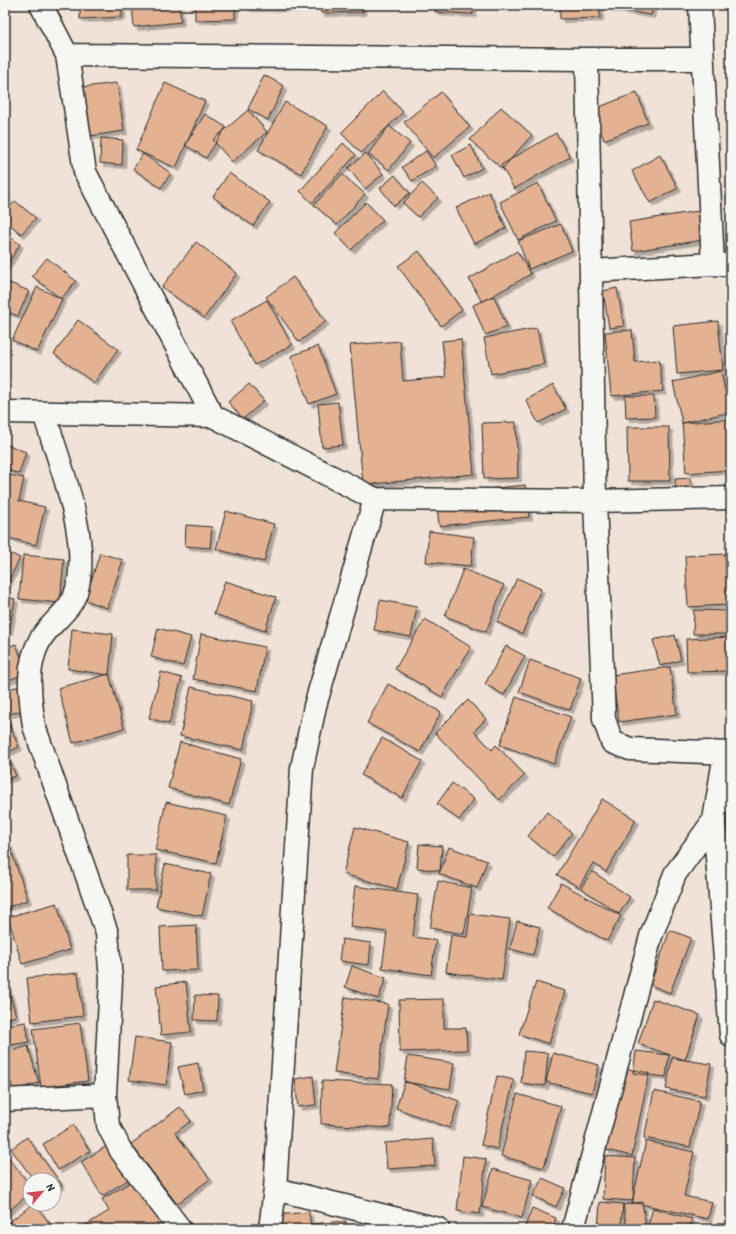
<svg xmlns="http://www.w3.org/2000/svg" width="736" height="1234" font-family="'Patrick Hand',sans-serif">
	<style>
		.building { fill: #e2b293; stroke: #2b2b2b; filter: url(#shadow) }
		.lines { fill: none; stroke-linecap: round; stroke-linejoin: round }
		.minor-casing { stroke: #2b2b2b; stroke-width: 25 }
		.minor { stroke: #f6f6f2; stroke-width: 22 }
	</style>
	<defs>
		<filter id="shadow"><feDropShadow dx="3.5" dy="3.5" stdDeviation="0" flood-color="#0004"/></filter>
	</defs>
	<rect width="100%" height="100%" fill="#f0e2d6"/>
	<filter id="ink" filterUnits="userSpaceOnUse"><feTurbulence type="fractalNoise" baseFrequency=".025" numOctaves="2"/><feDisplacementMap in="SourceGraphic" scale="8" xChannelSelector="R" yChannelSelector="G"/><feConvolveMatrix kernelMatrix="1 2 1 2 8 2 1 2 1" color-interpolation-filters="sRGB"/></filter>
	<g filter="url(#ink)">
		<path class="building" d="M80,5H122V17L80,19Z
			M132,5H179L181,22L134,27Z
			M195,5H235V19L195,20Z
			M247,5H303V8H247Z
			M320,5H362L363,12L321,13Z
			M436,5H473V14L435,12Z
			M560,5H600V18L560,19Z
			M611,5H653L651,15L610,8Z
			M264,75L284,86L268,120L248,109Z
			M117,83L124,131L90,136L83,87Z
			M165,83L205,101L176,168L136,150Z
			M383,91L403,112L361,153L341,133Z
			M441,92L470,127L433,158L404,122Z
			M637,92L648,123L604,140L592,110Z
			M285,102L328,126L301,174L258,150Z
			M501,107L532,135L502,169L470,140Z
			M248,110L267,132L232,162L213,140Z
			M205,114L226,127L206,158L185,145Z
			M389,126L410,143L389,170L368,154Z
			M556,133L570,157L514,189L501,165Z
			M101,138L123,140L122,165L100,163Z
			M343,143L356,155L312,203L300,191Z
			M471,145L482,168L464,178L452,155Z
			M426,151L436,166L412,181L402,167Z
			M366,153L383,174L365,189L348,168Z
			M143,154L171,173L161,188L133,169Z
			M660,155L678,188L650,203L632,171Z
			M229,173L270,202L253,226L213,197Z
			M342,174L365,194L337,225L314,205Z
			M395,175L410,193L394,206L380,188Z
			M422,183L438,198L418,217L403,203Z
			M538,183L556,221L518,240L500,202Z
			M489,192L506,228L474,244L456,208Z
			M15,201L36,218L21,234L5,220V212Z
			M366,202L383,220L351,250L335,233Z
			M698,211L703,240L633,251L629,222Z
			M561,224L572,251L529,269L518,241Z
			M5,234L20,244L6,267L5,266Z
			M196,242L237,273L204,318L162,287Z
			M419,251L462,310L441,326L398,266Z
			M517,251L531,274L482,302L469,279Z
			M47,258L76,281L61,299L32,276Z
			M293,277L326,321L299,342L266,297Z
			M5,281L29,291L18,316L5,311Z
			M37,287L62,299L37,352L12,340Z
			M617,288L624,326L609,328L603,291Z
			M494,296L507,327L485,335L473,305Z
			M267,300L292,345L255,365L230,321Z
			M78,320L118,349L94,383L54,354Z
			M718,321L723,370L677,374L673,326Z
			M537,328L544,364L491,374L484,338Z
			M632,330L635,362L659,360L663,391L611,396L605,332Z
			M461,339L474,474L363,485L350,345L400,341L403,381L446,377L442,341Z
			M318,346L336,394L309,404L291,356Z
			M721,371L726,396L731,395V412L682,423L673,382Z
			M249,384L264,401L243,419L228,402Z
			M553,385L566,409L538,423L526,400Z
			M625,396H654L655,417L626,418Z
			M338,402L343,445L322,447L318,404Z
			M731,419V470L686,473L682,423Z
			M516,422L518,478L484,479L482,423Z
			M627,427H669L670,481H628Z
			M5,444L26,452L19,474L5,469Z
			M5,474L24,478L19,501L45,507L36,545L5,537Z
			M690,478L692,502L676,503L675,479Z
			M525,485L529,517L439,526L436,494Z
			M226,511L274,524L264,562L216,549Z
			M186,525L212,527L210,548L185,546Z
			M429,531L474,537L471,566L426,562Z
			M5,551L20,558L5,588Z
			M100,553L123,560L107,608L85,600Z
			M725,554L728,605L688,607L685,556Z
			M23,555L64,559L60,603L19,599Z
			M463,569L504,585L486,632L445,616Z
			M517,578L541,589L522,634L497,622Z
			M225,581L276,597L265,631L214,614Z
			M5,597L15,599L9,631L5,630Z
			M380,600L417,607L411,637L374,630Z
			M694,610L731,611V634H693Z
			M425,619L471,647L442,697L395,669Z
			M158,628L191,637L183,666L151,657Z
			M72,629L113,634L109,675L68,669Z
			M201,634L265,647L257,691L193,679Z
			M675,635L681,660L660,666L653,640Z
			M730,637L731,671L687,672L686,639Z
			M16,644L27,673L6,681L5,648Z
			M506,646L525,656L504,695L485,684Z
			M530,660L581,678L570,710L519,692Z
			M670,667L677,714L619,722L612,675Z
			M161,672L182,678L169,724L149,718Z
			M109,674L124,728L73,743L58,688Z
			M388,684L441,712L420,752L367,723Z
			M20,686L26,710L5,715V690Z
			M191,687L253,701L243,750L180,736Z
			M516,697L571,717L554,764L500,745Z
			M468,700L486,719L474,731L492,750L496,745L525,775L499,800L435,733Z
			M5,715L19,747L6,753L16,776L5,780Z
			M382,738L422,761L402,798L361,775Z
			M180,742L241,759L229,805L168,788Z
			M452,783L474,799L459,820L437,804Z
			M602,799L636,820L606,872L593,863L579,887L557,875Z
			M166,802L227,816L216,863L155,850Z
			M547,812L572,833L553,857L528,836Z
			M355,827L409,842L397,889L343,874Z
			M9,844L28,900L5,908V846Z
			M419,844L442,846L440,871L417,868Z
			M449,847L487,861L477,888L439,874Z
			M127,855H156V890H127Z
			M165,864L211,874L202,916L156,907Z
			M592,871L630,897L619,914L581,888Z
			M438,881L472,888L464,934L430,928Z
			M561,883L621,916L607,941L547,908Z
			M355,886L418,895L413,937L436,940L431,975L382,968L387,932L350,927Z
			M57,903L70,950L22,964L8,917Z
			M470,914L510,919L502,980L446,972L451,935L467,937Z
			M517,921L540,927L533,955L510,949Z
			M196,925L198,970L162,971L160,927Z
			M670,930L691,938L670,993L650,985Z
			M342,939L371,943L369,965L339,961Z
			M352,966L386,978L378,999L345,987Z
			M78,973L83,1016L32,1022L27,978Z
			M5,977L16,1016L5,1019Z
			M186,982L191,1032L161,1035L156,986Z
			M536,982L565,991L549,1044L519,1034Z
			M195,995L218,996L217,1021L194,1020Z
			M345,997L388,1004L378,1079L334,1073Z
			M444,999V1028H466L467,1050L400,1052L399,1000Z
			M653,999L700,1015L685,1060L638,1044Z
			M26,1022L29,1042L5,1046V1025Z
			M80,1023L88,1081L41,1087L33,1029Z
			M135,1037L172,1042L166,1085L129,1080Z
			M28,1046L39,1083L13,1090L5,1063V1053Z
			M524,1051L548,1053L545,1086L521,1083Z
			M636,1051L669,1055L666,1077L633,1073Z
			M553,1053L599,1065L592,1093L546,1082Z
			M408,1056L454,1063L450,1089L404,1082Z
			M672,1058L711,1064L705,1096L666,1089Z
			M198,1063L203,1090L185,1094L178,1067Z
			M623,1068L649,1073L632,1156L606,1150Z
			M313,1076L316,1105L298,1107L295,1079Z
			M497,1076L514,1080L497,1149L481,1145Z
			M322,1081L392,1084L390,1128L321,1124Z
			M405,1081L459,1101L450,1128L396,1108Z
			M654,1091L700,1101L690,1147L644,1138Z
			M517,1094L561,1106L544,1168L501,1156Z
			M180,1107L191,1121L175,1133L210,1179L177,1204L131,1144Z
			M73,1125L90,1151L58,1170L43,1144Z
			M27,1137L62,1185L54,1190V1180H34L11,1149Z
			M433,1139L435,1166L387,1169L385,1143Z
			M646,1141L694,1152L684,1196L712,1202L708,1219L632,1202Z
			M110,1144L131,1178L102,1196L81,1162Z
			M7,1156L30,1185V1193L5,1214V1158Z
			M463,1156L486,1159L480,1214L457,1211Z
			M605,1156L635,1158L633,1201L603,1199Z
			M493,1169L532,1180L522,1218L482,1207Z
			M542,1178L565,1188L556,1207L533,1196Z
			M136,1179L166,1229H79L109,1211L102,1199Z
			M600,1202L623,1204L621,1229H598Z
			M642,1202L646,1226L627,1229L623,1205Z
			M33,1204H35L54,1229H5V1225Z
			M532,1208L556,1218L552,1229H524Z
			M653,1208L692,1219L689,1229H647Z
			M309,1212L311,1229H277L276,1215Z
			M346,1221L347,1229H311V1224Z"/>
		<g class="lines">
			<g class="minor-casing">
				<path id="minor" d="M41,5L67,55L85,172L213,416
					M700,5L713,264L731,265
					M67,55L587,59H702
					M587,59L595,501L604,719L612,742L630,749L731,753
					M591,271L713,264
					M5,412L213,416L375,499L595,501L731,498
					M44,413C59,463 91,539 77,589C72,611 50,622 40,640C25,667 30,697 34,726L107,933L111,980L105,1095L108,1125L121,1151L180,1229
					M725,753L714,820L731,1035
					M5,1100L105,1095
					M275,1189L438,1229
					M270,1229L275,1189L302,768L315,706L375,499
					M573,1229L651,936L675,874L714,820"/>
			</g>
			<use href="#minor" class="minor"/>
		</g>
	</g>
	<rect width="736" height="1234" fill="none" stroke="#f6f6f2" stroke-width="20"/>
	<rect x="10" y="10" width="716" height="1214" fill="none" stroke="#2b2b2b" stroke-width="1.5" filter="url(#ink)"/>
	<g transform="translate(42 1192) rotate(62)"><circle r="19" fill="#f6f6f2" stroke="#a5a5a2"/>
	<path d="M0-3L7 15L0 10L-7 15Z" fill="#d1495b"/>
	<text y="-6" font-size="11" font-weight="bold" text-anchor="middle" fill="#2b2b2b">N</text>
	</g>
</svg>
